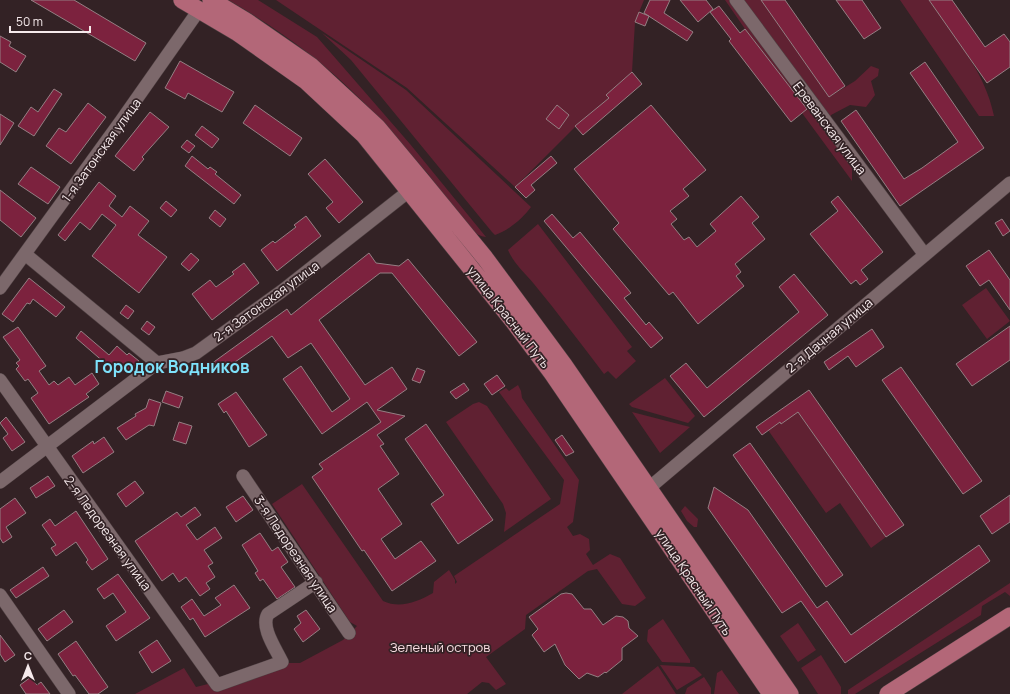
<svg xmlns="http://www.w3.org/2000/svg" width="1010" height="694" font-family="Manrope,sans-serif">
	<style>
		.green { fill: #602132 }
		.building { fill: #7c223e; stroke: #947f83 }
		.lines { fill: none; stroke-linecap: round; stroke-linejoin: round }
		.minor-casing { stroke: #4f4143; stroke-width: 14 }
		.major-casing { stroke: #4f4143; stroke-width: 18 }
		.minor { stroke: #7c686b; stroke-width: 13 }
		.major { stroke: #b36778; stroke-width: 17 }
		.labels { text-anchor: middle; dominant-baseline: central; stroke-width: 3.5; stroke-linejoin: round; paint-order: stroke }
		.street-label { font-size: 13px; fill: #f6eaec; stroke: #332225 }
		.park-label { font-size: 13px; fill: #f8dce1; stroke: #332225 }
		.district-label { font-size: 17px; font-weight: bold; fill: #7ee2fb; stroke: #332225 }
	</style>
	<rect width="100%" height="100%" fill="#332225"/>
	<path class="green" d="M228,0H258L317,37L410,144L486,237C464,235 442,191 428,174C406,149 385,123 361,100C323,61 276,27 228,0Z
		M276,0H644L635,22L632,72L606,95L609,98L575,127L515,187L407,88Z
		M725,0H761L829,97L855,81L871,66L879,69L878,76L871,81L875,95L866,107L850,105L831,115L827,131L852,164V181L802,113L807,109L745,29Z
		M900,0H929C954,37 985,71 994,116H979Z
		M322,33L406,90L531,207C523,218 508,231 495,235L492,232L351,60Z
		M538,224L632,347L627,351L636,361L616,379L608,371L604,374C581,344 558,313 534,284C525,273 514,264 508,250Z
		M986,288L1010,321L987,339L962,305Z
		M665,378L695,416L688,423L632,407L629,404Z
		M518,385L521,391L522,398L579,480L573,522L567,527L573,536L580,534L589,539L590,550L586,554L593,565L610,554L620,558L646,598L635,606L622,604L597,569L588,571L526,615L525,629L486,657L506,684L496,690L489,683L482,682L467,694H135L184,668L196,687L208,684L215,688L288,663H300L343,640L357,626L350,622L272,504L302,484L383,601C400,609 417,602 433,593L434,582L449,570L455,580V584L457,582L454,576L560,504L564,480L499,392L506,388L509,391Z
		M479,402L487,406L551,499L504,532L506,513L503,504L446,422L473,404Z
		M795,408L886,537L871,548L840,503L826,513L768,430L780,422L781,424L787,420L784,415Z
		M632,412L690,427L660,453Z
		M685,506L698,519L697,527H694L687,521L681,511Z
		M1010,583V596L1005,592L982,606L981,615L855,694H848V690Z
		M663,619L690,660V663L662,662L647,641L648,630Z
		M798,623L816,650L798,662L780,636Z
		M821,655L841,687V694H818L801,668Z
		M660,665L694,667L702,675L677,690Z
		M658,666L676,694H622Z
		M722,670L723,672L739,694H714L717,673Z
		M704,677L711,688V694H685L687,688Z"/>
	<path class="building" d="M31,0H74L146,43L135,61Z
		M650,0H670L664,13L693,32L687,41L644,13Z
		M680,0H706L713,9L698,22Z
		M761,0H785L845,86L829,97Z
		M836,0H862L881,28L864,39Z
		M929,0H952L985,47L1004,34L1010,42V67L987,83Z
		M719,6L740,33L745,29L807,109L791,122L729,41L731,39L710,12Z
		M639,12L649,16L645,26L635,22Z
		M0,36L11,42L9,46L26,56L16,72L0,62Z
		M180,61L234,92L222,112L188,93L185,99L165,88Z
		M925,62L984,148L900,206L841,121L856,110L904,179L922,168L958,142L910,73Z
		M632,72L642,84L583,135L575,126L609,98L606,95Z
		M54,89L62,94L34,136L18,126L31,107L38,112Z
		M88,103L106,117L71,164L46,146L59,128L66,132Z
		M255,105L302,138L290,156L243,123Z
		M557,105L569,115L559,129L546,119Z
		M651,105L706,170L683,189L689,196L670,211L677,219L671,224L684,240L689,237L697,247L716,231L710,224L741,196L759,217L752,223L765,239L735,264L741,272L736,276L744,286L698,324L673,292L669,295L613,229L619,223L574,169Z
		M150,112L169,127L142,157L144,159L134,171L115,156Z
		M0,114L14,123L0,145Z
		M202,126L219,139L212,148L195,135Z
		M187,140L195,146L189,153L181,147Z
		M192,156L208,169L210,167L217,172L215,174L241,195L234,204L185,166Z
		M551,156L557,163L531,185L535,190L526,198L515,187Z
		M325,159L363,202L339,223L326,208L333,202L308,174Z
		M31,167L60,187L48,204L18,184Z
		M99,182L116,196L109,206L122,217L130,206L149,221L138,235L167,257L139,293L92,256L116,225L102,214L90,230L80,222L65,241L58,235Z
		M0,190L36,218L21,237L0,220Z
		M838,196L883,252L861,270L868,279L860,285L856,280L851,284L810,234L838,211L831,202Z
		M166,201L177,210L171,217L160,208Z
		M215,210L226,219L220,227L209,218Z
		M552,214L573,238L580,232L631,293L624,298L646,325L649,322L663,338L651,348L544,221Z
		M306,216L321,236L277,271L261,250L273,241L275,243L296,227L294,225Z
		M1002,219L1010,231L1003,236L995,223Z
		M989,250L1010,280V310L989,280L980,286L966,266Z
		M191,253L199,260L189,271L181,264Z
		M369,253L376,263L399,266L408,259L477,342L459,356L392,273H380L319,320L365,385L392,367L407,389L377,410L405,416L377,435L384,444L380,446L399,474L378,489L402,524L381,539L395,559L421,541L436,561L392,591L364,550L362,551L312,477L323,469L319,464L381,422L367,402L322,434L283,379L301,366L332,412L350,399L311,343L288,358L272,336L218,374L211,364L287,309L291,315Z
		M244,263L259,283L212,320L192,294L210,280L216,287L234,274L232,272Z
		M794,274L828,315L704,417L670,376L686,363L707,388L799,312L779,287Z
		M29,278L65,307L56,317L33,299L30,304L27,303L13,322L2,314Z
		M126,305L134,311L128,319L120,313Z
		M147,321L155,327L149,335L141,329Z
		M1010,326V360L972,386L956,364Z
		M18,327L46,366L39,371L49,385L54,381L58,385L69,377L75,385L92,373L99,384L86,394L89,397L49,424L31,398L38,393L28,379L25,381L16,369L19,366L16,363L20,360L3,337Z
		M872,329L884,347L856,367L848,356L829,370L824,362Z
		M81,331L109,355L117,346L127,355L129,353L139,361L130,371L120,363L113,370L76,338Z
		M901,367L982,481L963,494L882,380Z
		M417,368L425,371L420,383L412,380Z
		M497,375L505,386L492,395L484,384Z
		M464,383L469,390L456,399L450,392Z
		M809,390L904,525L886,537L798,412L781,424L780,422L762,435L756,427Z
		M166,391L183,397L179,408L162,402Z
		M236,392L267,435L249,447L226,411L224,413L218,404Z
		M149,399L161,403L154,426L149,425L126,440L117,428L136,416L135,414L146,408Z
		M6,417L25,442L12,451L3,438L8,434L0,423Z
		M179,422L192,426L186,444L173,440Z
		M426,424L493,520L458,544L431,504L444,495L405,439Z
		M562,435L574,452L566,456L555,440Z
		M104,437L114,452L83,473L72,456L93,441L94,444Z
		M750,443L843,575L826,587L733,455Z
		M48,476L55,486L36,498L30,488Z
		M135,481L144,493L126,507L117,494Z
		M714,487L748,510L817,608L827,601L851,635L979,545L990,561L845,663L801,601L782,613L708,508Z
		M1010,495V522L992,534L980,516Z
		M243,496L253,510L236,522L226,507Z
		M15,498L26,513L6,527L12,537L3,543L0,538V509Z
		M195,507L201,515L186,525L197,540L215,527L222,538L204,550L213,563L208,566L215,577L206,583L210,589L200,596L186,577L179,582L173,573L162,581L135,541L177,512L181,517Z
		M76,511L108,559L92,570L86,562L88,560L76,542L56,556L51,548L56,545L42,525L50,519L55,526Z
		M260,533L272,551L278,547L288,562L281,567L295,587L277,599L263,579L260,581L255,573L258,571L242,545Z
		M43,567L49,576L16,598L10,590Z
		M118,574L150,618L116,641L106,626L126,612L113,593L104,599L97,589Z
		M234,585L250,608L205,637L193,618L190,620L181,607L192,599L204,616L221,605L215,598Z
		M566,593L572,594L584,609H591L603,625L616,616L623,617L628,621L629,628L638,636L622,648V660L606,673L605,672L598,677L587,673L579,679L565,665L555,644L544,652L532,635L538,629L529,617L561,594Z
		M64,610L73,622L47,641L38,629Z
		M306,610L320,629L303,642L294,629L301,623L297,616Z
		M0,635L15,655L5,662L0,654Z
		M157,640L171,661L152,673L139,652Z
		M76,641L108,687L98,694H89L75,675L73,676L58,654Z
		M31,677L37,685L41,682L50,694H26L20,685Z"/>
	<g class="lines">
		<g class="minor-casing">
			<path id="minor" d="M736,0L925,255
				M25,254L157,363
				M0,288L121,121L199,10
				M0,380L217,685L282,662C276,649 260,627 268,614L316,582
				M243,476L349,633
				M0,482L157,363L183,358L196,353L282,291L409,191
				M649,488L1010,183
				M0,595L69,694"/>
		</g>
		<g class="major-casing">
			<path id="major" d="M182,0L238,33L306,81L364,135L514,322L552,373L771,694
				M211,0L246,21L311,66L377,127L422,181L485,258L564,365L790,694
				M888,694L1010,616"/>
		</g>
		<use href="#minor" class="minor"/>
		<use href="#major" class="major"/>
	</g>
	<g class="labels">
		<g class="street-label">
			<text transform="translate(830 128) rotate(53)">Ереванская улица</text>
			<text transform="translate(101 150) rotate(-54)">1-я Затонская улица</text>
			<text transform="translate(266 301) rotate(-36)">2-я Затонская улица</text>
			<text transform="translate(509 317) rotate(52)">улица Красный Путь</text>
			<text transform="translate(829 335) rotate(-40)">2-я Дачная улица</text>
			<text transform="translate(108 533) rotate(54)">2-я Ледорезная улица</text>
			<text transform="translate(296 554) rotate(56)">3-я Ледорезная улица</text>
			<text transform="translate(694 582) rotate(56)">улица Красный Путь</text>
		</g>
		<g class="park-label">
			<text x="440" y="647">Зеленый остров</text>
		</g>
		<g class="district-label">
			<text x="172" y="366">Городок Водников</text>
		</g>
	</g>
	<g transform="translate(28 666)" stroke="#332225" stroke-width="3" paint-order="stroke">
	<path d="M0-3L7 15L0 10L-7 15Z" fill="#f6eaec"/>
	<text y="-6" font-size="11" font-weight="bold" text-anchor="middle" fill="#f6eaec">С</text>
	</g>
	<path d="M10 26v6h80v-6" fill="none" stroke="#f6eaec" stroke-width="2"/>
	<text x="16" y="26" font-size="12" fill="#f6eaec" stroke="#332225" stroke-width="3" paint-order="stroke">50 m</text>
</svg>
